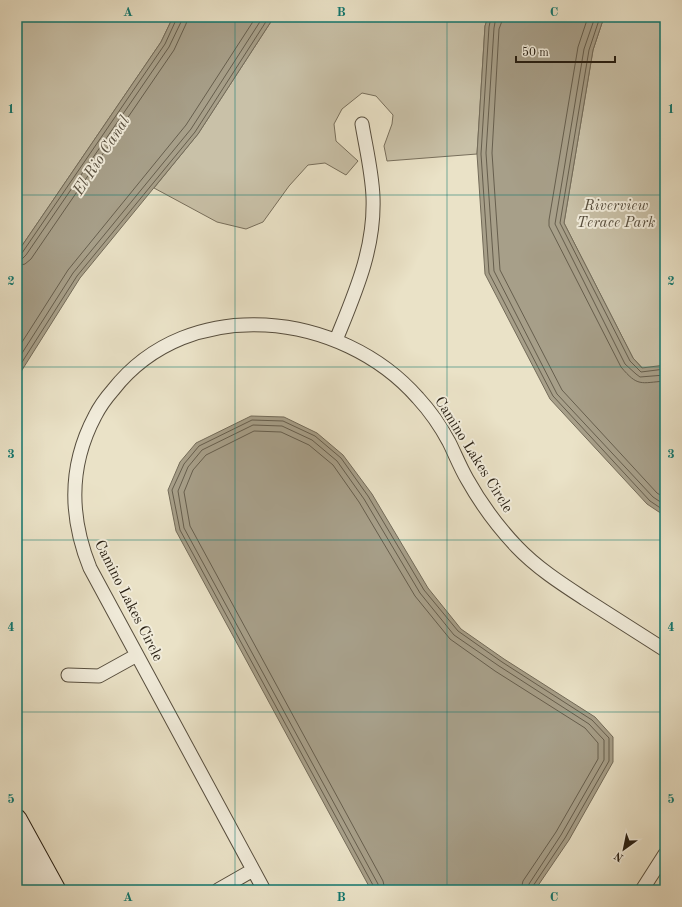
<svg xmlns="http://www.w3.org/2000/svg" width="682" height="907" font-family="'Old Standard TT',serif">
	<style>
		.green { fill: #c9c1a8; stroke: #786f5c }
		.water { fill: #a79f89; stroke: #736b59 }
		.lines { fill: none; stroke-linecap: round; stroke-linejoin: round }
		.shore { stroke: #665e4d; stroke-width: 1 }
		.street-casing { stroke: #574e3e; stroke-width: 15 }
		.secondary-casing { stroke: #261d11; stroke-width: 21 }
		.street { stroke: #f1ecdb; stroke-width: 13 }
		.secondary { stroke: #f1ecdb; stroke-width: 19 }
		.grid { fill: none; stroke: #0f766e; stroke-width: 1; stroke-opacity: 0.55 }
		.labels { text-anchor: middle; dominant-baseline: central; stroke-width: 4; stroke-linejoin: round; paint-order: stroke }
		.park-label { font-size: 15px; font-style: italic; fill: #574e3e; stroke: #f1ecdb }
		.street-label { font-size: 15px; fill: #261d11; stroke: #f1ecdb }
		.water-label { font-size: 16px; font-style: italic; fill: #5a5141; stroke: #f1ecdb }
		.neatline { fill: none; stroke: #0f766e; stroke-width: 1.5 }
		.grid-label { font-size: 13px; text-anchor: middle; font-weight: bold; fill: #0f766e }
	</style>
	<rect width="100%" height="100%" fill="#eae2c7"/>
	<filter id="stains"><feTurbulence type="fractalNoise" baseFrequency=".005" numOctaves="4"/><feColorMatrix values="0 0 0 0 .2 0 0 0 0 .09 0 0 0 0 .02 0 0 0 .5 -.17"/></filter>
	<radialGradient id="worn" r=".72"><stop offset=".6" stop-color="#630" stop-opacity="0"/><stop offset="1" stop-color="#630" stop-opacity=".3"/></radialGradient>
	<path class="green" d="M17,17H173L161,42L17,253Z
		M274,17H488L485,26L477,154L387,161L384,146L392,124L393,115L376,96L362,93L342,109L334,124L336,141L358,161L346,175L325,163L308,165L289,186L263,222L246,229L217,222L154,188L198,134Z
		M604,17H665V392L633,358L564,223L593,50Z"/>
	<path class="water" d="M173,17H274L198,134L80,278L17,378V253L161,42Z
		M488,17H604L593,50L564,223L633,358L642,368L665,365V516L647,504L550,399L485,274L477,154L485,26Z
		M251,416L284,417L317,433L343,455L372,494L428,588L461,629L504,659L595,717L613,737V762L569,840L535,890H371L176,531L168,490L180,462L196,443Z"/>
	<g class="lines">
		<path class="shore" d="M491,17L489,27L481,154L489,273L553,396L650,501L665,511
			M496,17L494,28L486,153L494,271L557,394L653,497L665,505
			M502,17V21L499,29L492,153L500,270L562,390L657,493L665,498
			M588,17L578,47L549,220V226L621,367C638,387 640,383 665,381
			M595,17L584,49L555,224L625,364L636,374L640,377L665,375
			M600,17L589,50L560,223L630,361L641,372L665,369
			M17,255L20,254L22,253L165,44L176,20L177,17
			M17,260L22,259L26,255L169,47L181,22L182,17
			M17,266L25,264L31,259L174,50L186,24L188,17
			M17,350L68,270L186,125L256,17
			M17,361L73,273L191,129L263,17
			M17,370L77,276L195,132L269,17
			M374,890V887L180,530L172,490L184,464L199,446L252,420L283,421L315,436L341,458L368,496L424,590L458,631L502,662L592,720L609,738V761L565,838L533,886L532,890
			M379,890L378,884L184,528L178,491L188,467L202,450L253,425L282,426L312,440L337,461L364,499L420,593L454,635L499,666L589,724L604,740V760L561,835L529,884L527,890
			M385,890L383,881L190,526L184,492L193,470L206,455L254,431L281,432L309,445L333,465L359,502L415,596L450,639L495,671L585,728L598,743V759L556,832L523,881L522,885L521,890"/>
		<g class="street-casing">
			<path id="street" d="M336,340C355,293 375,249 373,197C372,172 366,148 362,124
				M68,675L99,676L137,655
				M218,890L253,870
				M264,890L90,568C69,516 69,465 95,416C100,406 106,398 113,390C189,293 342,311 418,398C430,411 441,427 449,442C455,454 460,467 467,479C481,504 498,527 517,547C537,568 562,584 585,599C612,616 638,633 665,650
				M642,890L665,854"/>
		</g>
		<g class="secondary-casing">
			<path id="secondary" d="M17,819L56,890
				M17,854L36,890"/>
		</g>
		<use href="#street" class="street"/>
		<use href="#secondary" class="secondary"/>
	</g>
	<path class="grid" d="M235,17V890M447,17V890M17,195H665M17,367H665M17,540H665M17,712H665"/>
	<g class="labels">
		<g class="park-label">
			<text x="616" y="206">Riverview<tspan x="616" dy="17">Terace Park</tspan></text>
		</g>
		<g class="street-label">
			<text transform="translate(473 455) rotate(58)">Camino Lakes Circle</text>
			<text transform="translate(128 601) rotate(63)">Camino Lakes Circle</text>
		</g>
		<g class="water-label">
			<text transform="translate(102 156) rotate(-57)">El Rio Canal</text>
		</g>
	</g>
	<rect width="682" height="907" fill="none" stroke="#eae2c7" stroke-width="44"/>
	<g transform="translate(624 849) rotate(213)" stroke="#f1ecdb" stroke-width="3" paint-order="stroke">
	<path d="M0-3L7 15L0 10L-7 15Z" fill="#261d11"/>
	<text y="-6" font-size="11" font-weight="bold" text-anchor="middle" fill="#261d11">N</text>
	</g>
	<path d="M516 56v6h99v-6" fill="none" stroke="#261d11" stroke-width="2"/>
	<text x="522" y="56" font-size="12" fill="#261d11" stroke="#f1ecdb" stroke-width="3" paint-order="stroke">50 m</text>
	<rect x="22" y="22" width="638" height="863" class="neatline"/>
	<g class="grid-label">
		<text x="128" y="16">A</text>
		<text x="341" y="16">B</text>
		<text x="554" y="16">C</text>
		<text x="11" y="113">1</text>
		<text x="671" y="113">1</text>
		<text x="11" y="285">2</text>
		<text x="671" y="285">2</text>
		<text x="11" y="458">3</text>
		<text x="671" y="458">3</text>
		<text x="11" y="631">4</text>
		<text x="671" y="631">4</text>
		<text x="11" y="803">5</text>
		<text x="671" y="803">5</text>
		<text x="128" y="901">A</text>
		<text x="341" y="901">B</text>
		<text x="554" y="901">C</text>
	</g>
	<rect width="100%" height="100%" filter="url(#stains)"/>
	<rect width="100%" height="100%" fill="url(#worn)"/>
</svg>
